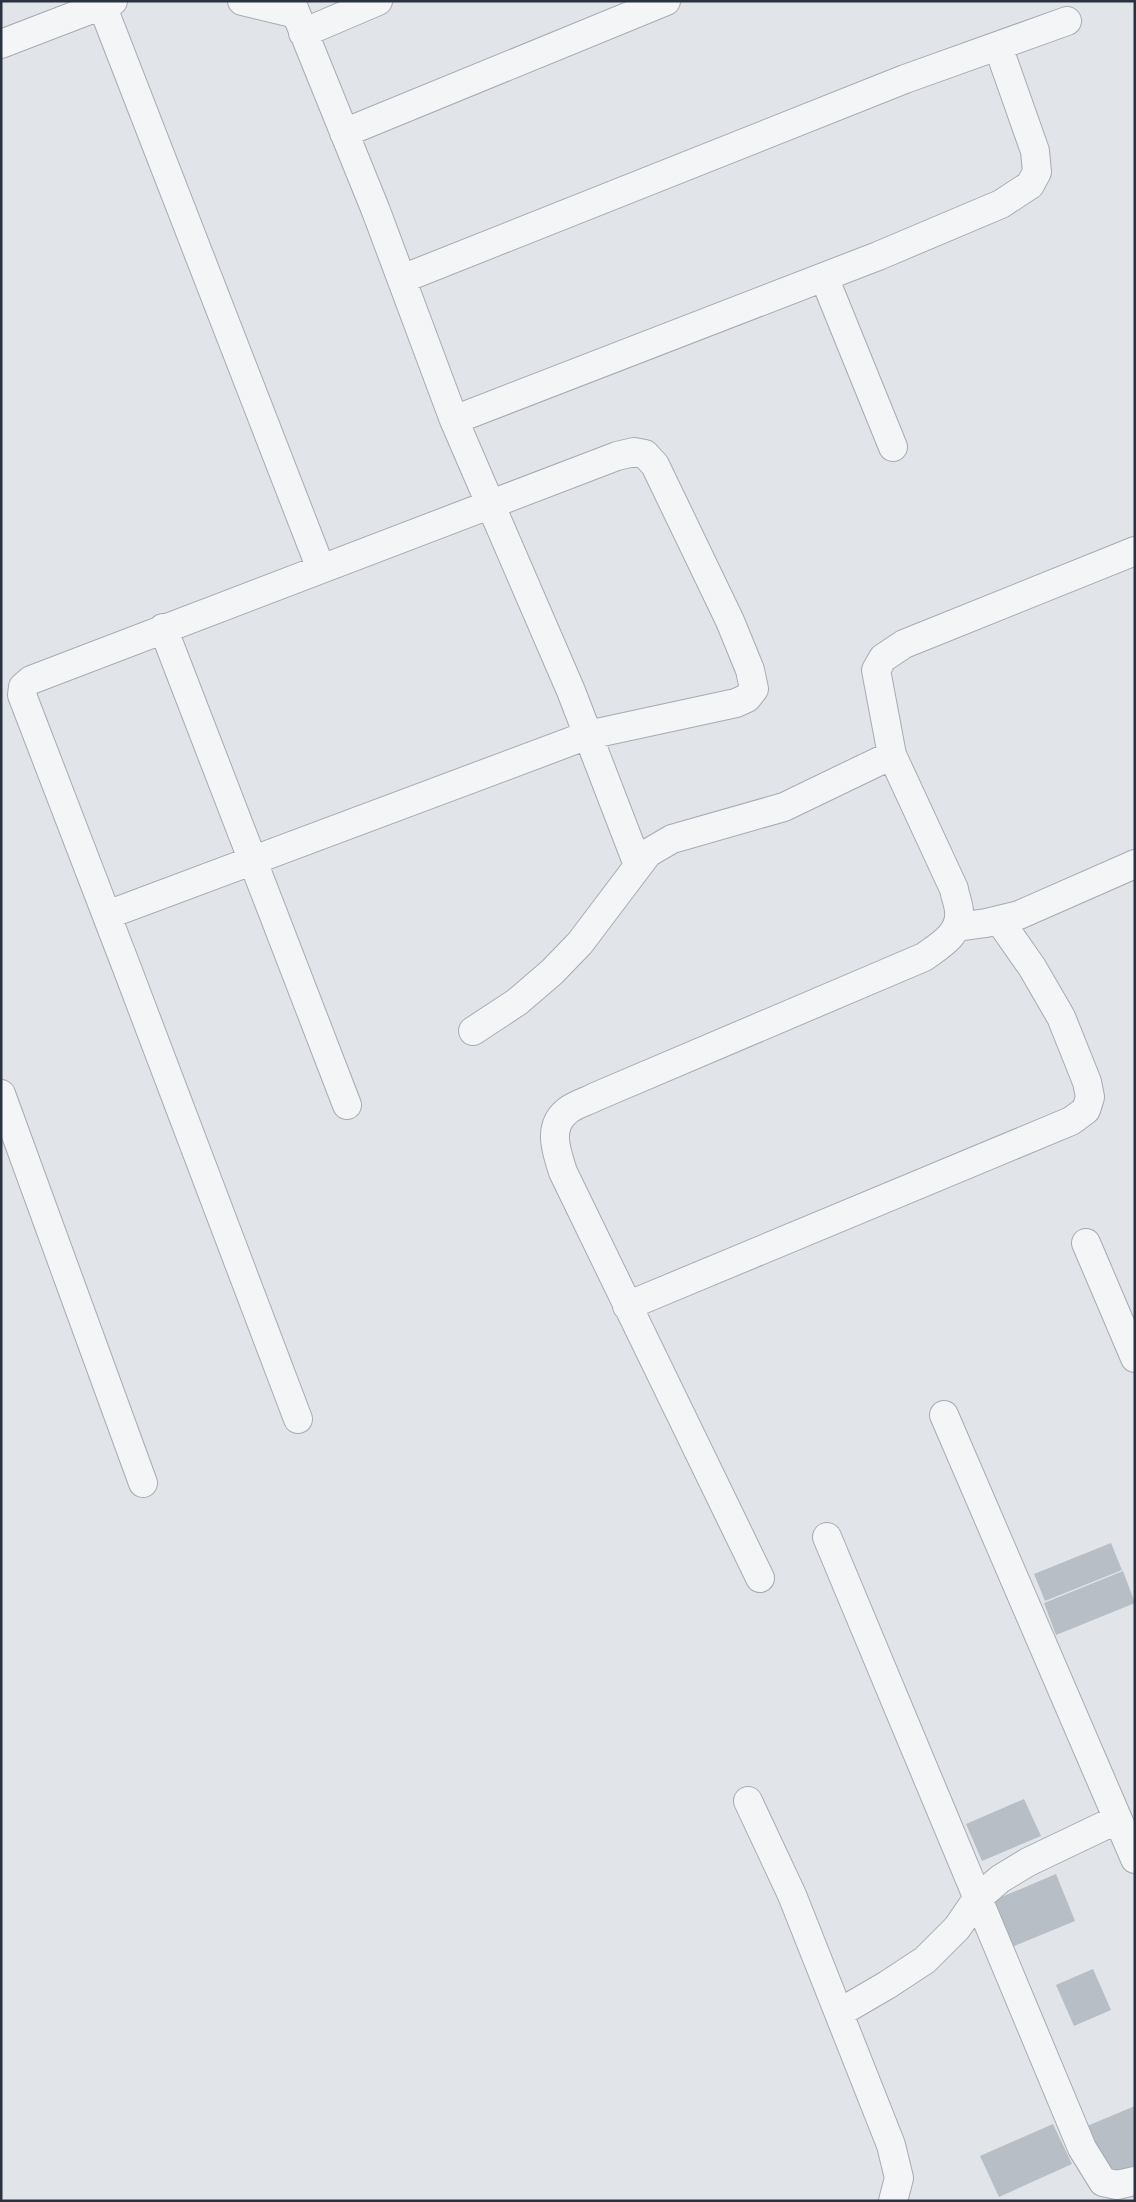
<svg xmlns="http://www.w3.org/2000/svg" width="1136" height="2202" font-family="'Asap Condensed',sans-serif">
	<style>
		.building { fill: #b8bec5 }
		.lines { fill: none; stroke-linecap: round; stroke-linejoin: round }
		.minor-casing { stroke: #a6abb3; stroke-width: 30 }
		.minor { stroke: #f3f5f7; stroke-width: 28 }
	</style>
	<rect width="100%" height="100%" fill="#e1e4e9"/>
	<path class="building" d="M1111,1543L1122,1570L1045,1601L1034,1574Z
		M1123,1571L1135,1603L1056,1635L1044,1603Z
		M1024,1799L1041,1836L982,1861L966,1824Z
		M1056,1874L1075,1921L1012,1947L992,1901Z
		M1093,1969L1111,2010L1074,2026L1056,1985Z
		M1135,2106V2165L1109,2176L1087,2126Z
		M1053,2124L1072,2164L999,2197L980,2156Z"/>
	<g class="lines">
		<g class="minor-casing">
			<path id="minor" d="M242,1L296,14
				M291,1L376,211L454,420L571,691L638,865
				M102,5L321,569
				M303,33L378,1
				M1,44L113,1
				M344,133L666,1
				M824,277L893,447
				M402,279L905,79L1067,21
				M454,420L878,256L1001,204L1030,185L1037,172L1035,151L998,46
				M163,628L347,1105
				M107,915L588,735L736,703L747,698L754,689L750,670L730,621L655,465L645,454L634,452L617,456L31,680L23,687L22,695C115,936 207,1177 298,1419
				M957,927L986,923L1019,915L1135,864
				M473,1031L517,1002L552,972L580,943L648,853L672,839L784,807L892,755
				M1,1094L143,1483
				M1086,1243L1135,1358
				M627,1306L1071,1121L1086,1110L1090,1097L1087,1082L1061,1017L1032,967L999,920
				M944,1415L1135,1859
				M827,1537L1082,2148L1103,2182L1117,2185L1135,2181
				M760,1578L563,1172C557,1153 547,1128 566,1112C573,1105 586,1102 595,1097L924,957C939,946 961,934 959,912C959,905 955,896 954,889L892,755L876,670L883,658L904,644L1135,551
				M748,1801L792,1895L891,2145L899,2178L893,2201
				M839,2013L887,1985L925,1960L957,1928L977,1899L1000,1879L1028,1862L1116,1820"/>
		</g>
		<use href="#minor" class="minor"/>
	</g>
	<rect width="1136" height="2202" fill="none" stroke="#2a323f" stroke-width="5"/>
</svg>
